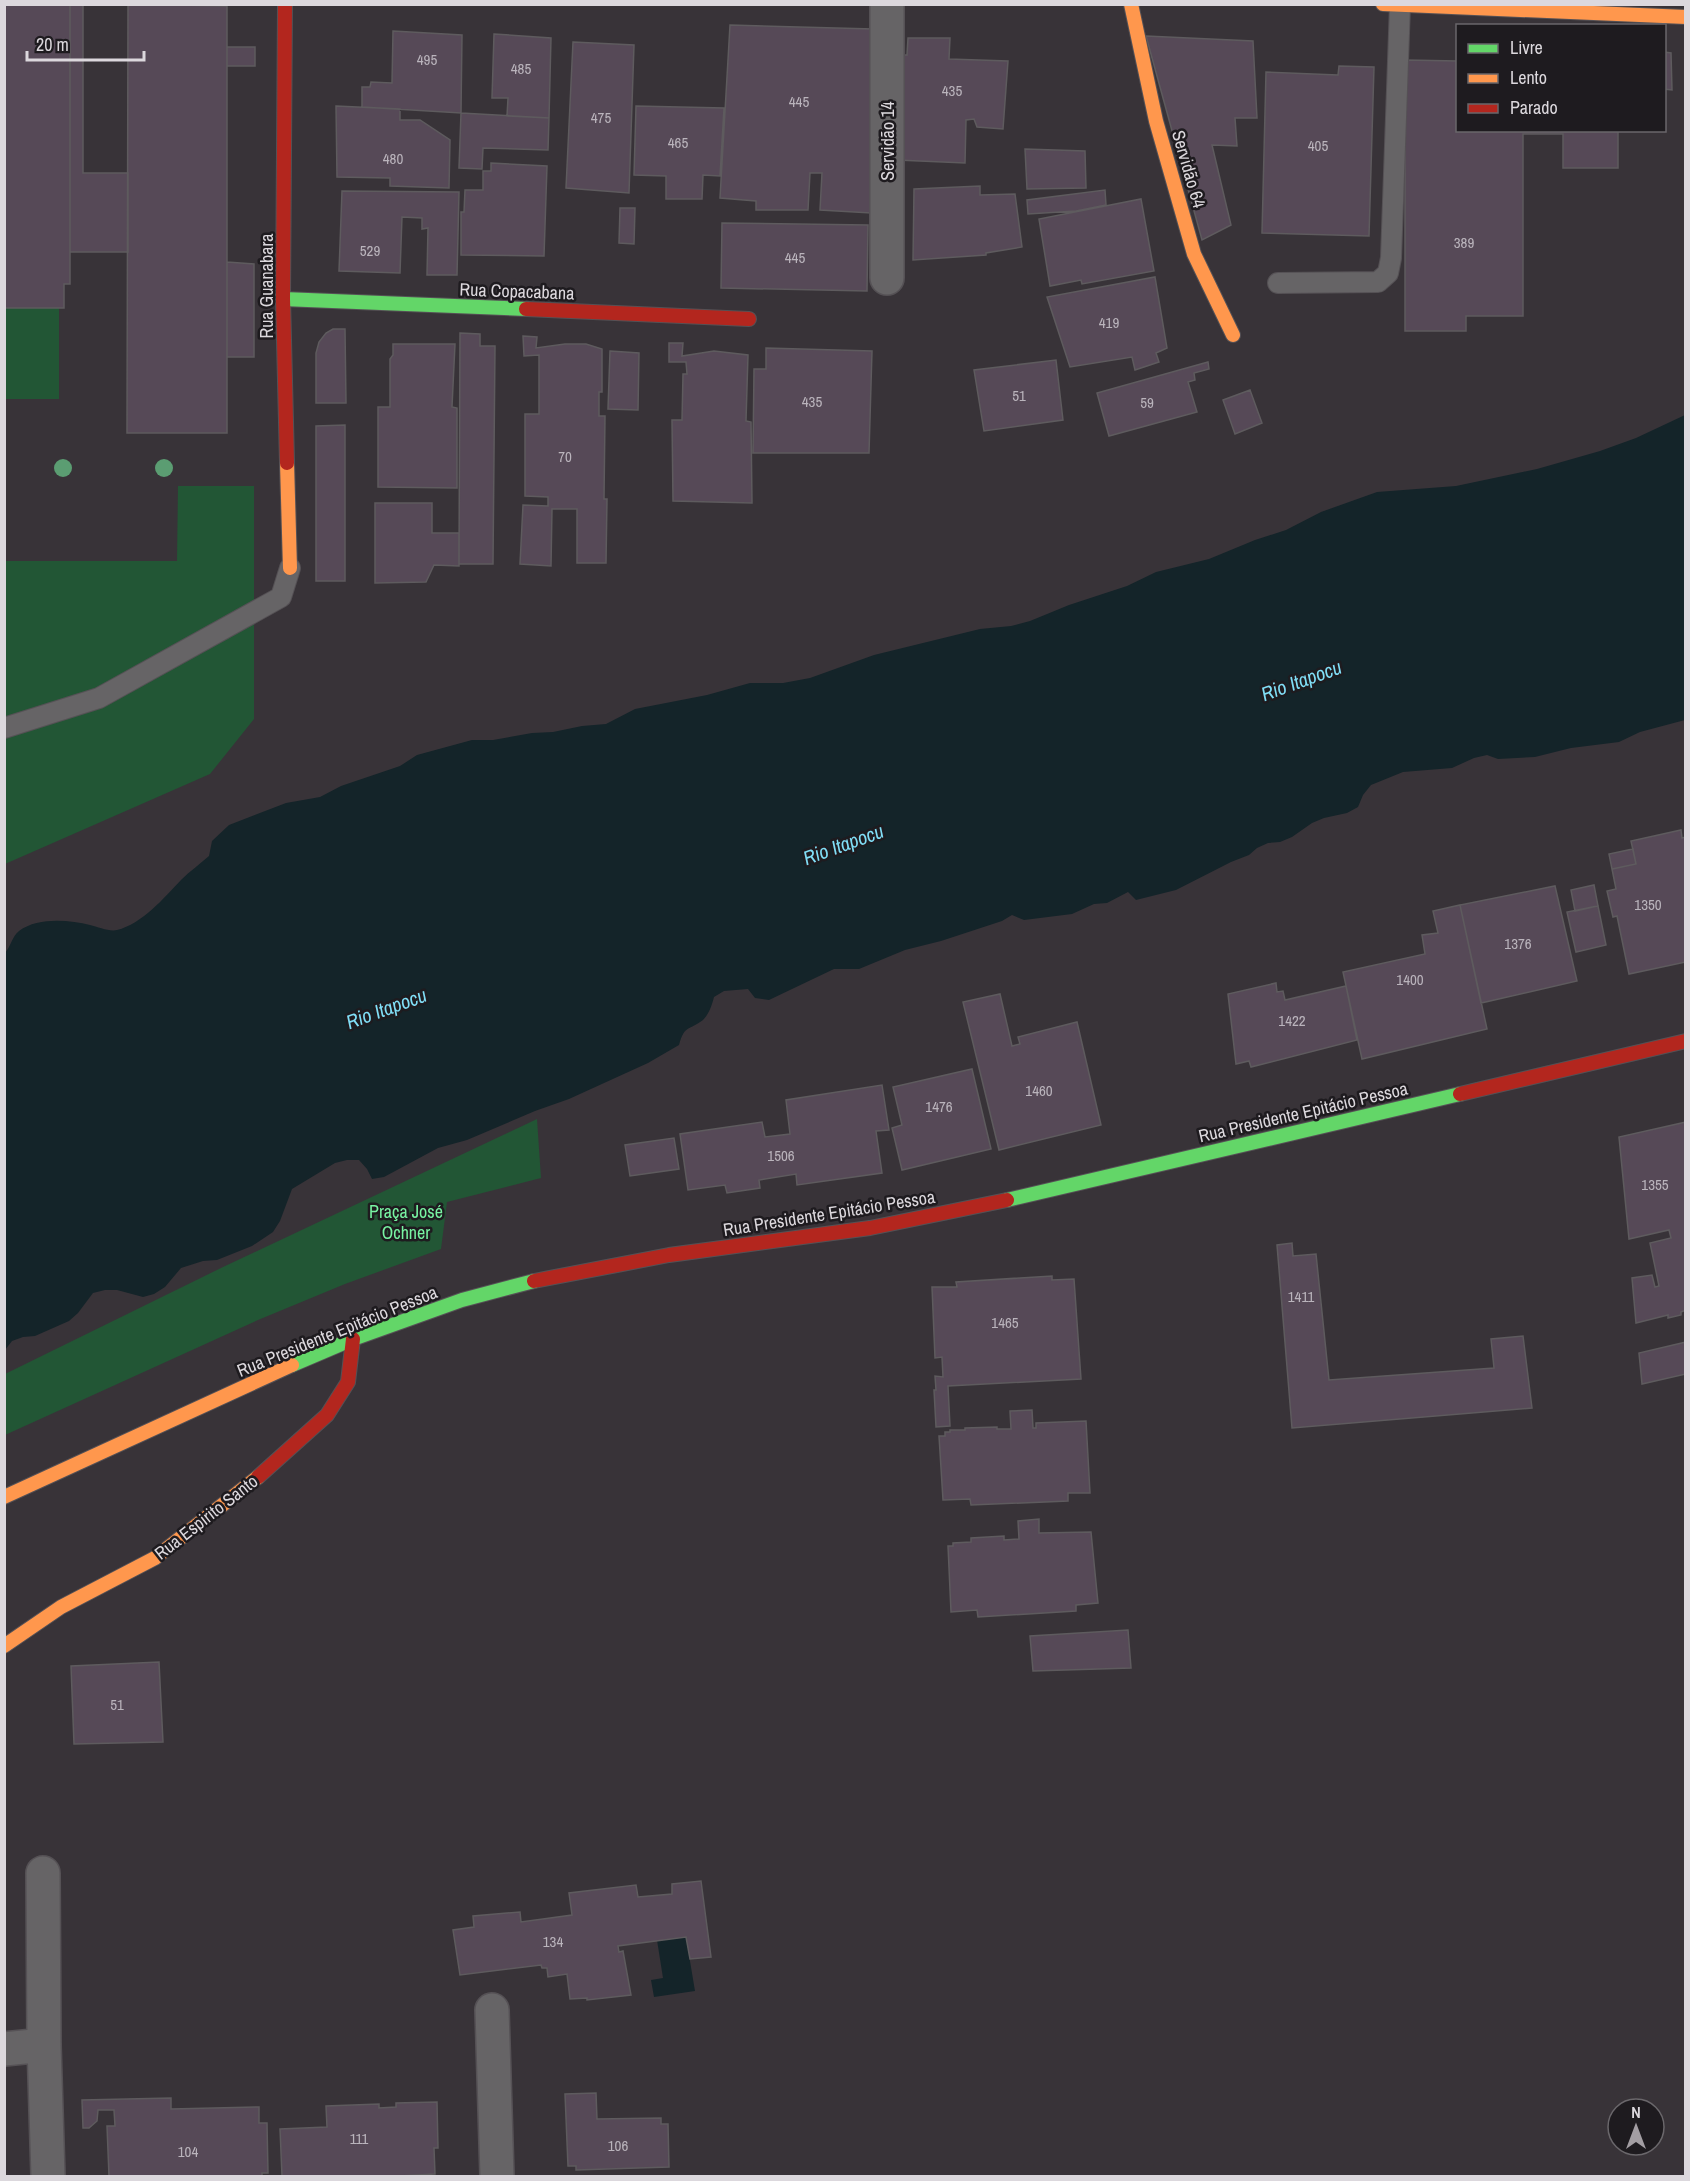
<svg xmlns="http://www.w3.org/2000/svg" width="1690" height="2181" font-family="'Archivo Narrow',sans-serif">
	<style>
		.green { fill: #225635 }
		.water { fill: #142429 }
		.building { fill: #564957; stroke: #5e5b5e; stroke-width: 1.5 }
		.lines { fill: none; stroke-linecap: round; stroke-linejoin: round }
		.lane-casing { stroke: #555155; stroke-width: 22 }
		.street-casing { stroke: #555155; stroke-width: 36 }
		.fast-casing { stroke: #555155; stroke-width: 16 }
		.slow-casing { stroke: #555155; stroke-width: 16 }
		.jam-casing { stroke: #555155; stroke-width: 16 }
		.lane { stroke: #666466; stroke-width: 20 }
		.street { stroke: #666466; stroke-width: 33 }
		.fast { stroke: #63d668; stroke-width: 14 }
		.slow { stroke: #ff974d; stroke-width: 14 }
		.jam { stroke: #b3261e; stroke-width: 14 }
		.tree { fill: #5b9d72 }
		.labels { text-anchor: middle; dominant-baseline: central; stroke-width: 5; stroke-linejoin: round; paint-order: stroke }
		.number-label { font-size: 15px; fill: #bab4bc }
		.street-label { font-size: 18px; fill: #dcd8dd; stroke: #1e1b1f }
		.park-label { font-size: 18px; fill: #78f3a2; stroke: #1e1b1f }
		.water-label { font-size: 20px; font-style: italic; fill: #80def6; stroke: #1e1b1f }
	</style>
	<rect width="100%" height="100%" fill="#383338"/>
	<path class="green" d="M4,308H59V399H5Z
		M178,486H254V719L210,774L5,864V561H177Z
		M537,1119L541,1178L447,1202L441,1249L345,1284L258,1320L5,1435V1374L223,1267Z"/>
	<path class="water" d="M1685,415V720L1640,732L1619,742L1571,748L1535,757L1498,759L1487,755L1474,758L1452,768L1403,772L1371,785L1363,795L1358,807L1347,813L1324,818L1312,823L1292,837L1280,842L1268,843L1257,848L1249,855L1231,862L1176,890L1136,900L1128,892L1107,903L1094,904L1072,914L1024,920L1012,915L1002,921L941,941L905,950L859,969H834L769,1000L755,998L748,989L724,991L714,997C712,1005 709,1014 703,1020C689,1031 685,1024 679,1045L648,1063L569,1099L535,1111L467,1140L438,1148L384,1177L372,1179L367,1169L359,1160H347L335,1163L292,1189L280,1221L273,1232L252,1246L217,1260L203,1261L181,1268L165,1287L154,1294L143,1297L117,1290H105L93,1293L78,1313L69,1321L35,1336L23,1337L12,1341L5,1350L4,954C11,947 12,936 19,931C38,917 69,920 90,925C98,927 110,932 117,930C142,924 164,898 181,880C190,871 200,864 209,856L212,841L229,825L286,803L320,797L341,786L400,766L417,755L472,740H493L532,733L553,732L582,726L606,724L635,709L707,695L750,683H783L810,678L874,655L980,629L1011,626L1030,621L1069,605L1127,586L1156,572L1209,559L1255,540L1286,530L1321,512L1377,492L1456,486L1537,469L1600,451L1636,438Z
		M686,1937L695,1991L654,1997L651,1980L663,1978L657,1940Z"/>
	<path class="building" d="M128,4L227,6V433H127Z
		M4,5H70V284H64V308H4Z
		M70,5H83V173H128V252H70Z
		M730,25L873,29L871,213L820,210L822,173H810L808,210H756V201L720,198Z
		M393,31L462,35L461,113L362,107V87H370L371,82L392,83Z
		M494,34L551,38L549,118L507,116L508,98H492Z
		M1146,36L1253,41L1257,118H1235L1237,146L1212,145L1231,225L1202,240Z
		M908,38H950L949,59L1008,61L1003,129L977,127L974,119L966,120L965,163L897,160L900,55H907Z
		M573,42L634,45L629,193L566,188Z
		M227,47H255V66H227Z
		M1664,52L1671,53L1672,90L1664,89Z
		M1405,60L1458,61V130H1618V168H1563V134H1523V316H1466V331H1405Z
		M1339,66L1374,67L1369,236L1262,233L1266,72L1338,75Z
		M336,106L400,109V120H420L450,140L449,188L390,186V178L337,177Z
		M636,106L724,108L720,176L703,175L702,199H666V176L634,175Z
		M461,113L549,118L548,150L483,148L482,169L459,168Z
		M1025,149L1085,151L1086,188L1027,189Z
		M491,163L547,166L544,256L461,255V212H464L465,190H483V171H491Z
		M980,186V195L1015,194L1022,247L986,253V255L913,260L914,189Z
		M1105,190L1106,205L1076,211L1028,214L1027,200Z
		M342,191L459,192L457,275H427L428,228L422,229V218L402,217L400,273L339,271Z
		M1141,199L1154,271L1082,284L1081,280L1050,286L1039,219Z
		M620,208H635L634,244L619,243Z
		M722,223L868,225L867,291L721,288Z
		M227,262L254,264V357H227Z
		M1155,277L1167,348L1156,353L1159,362L1135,370L1132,357L1070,367L1047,297Z
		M333,329H345L346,403H316V353L319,342L326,333Z
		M460,333L480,334V346H495L493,564H459Z
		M523,336L537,337L536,348L565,344H586L602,349V392H599V416H605L604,499H607L606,563H577V509H552L551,566L520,564L523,505L548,506V497L525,496V414H539V355L524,356Z
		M669,343H683L682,356L714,351L748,355L746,421L751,422L752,503L673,501L672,420H682L683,374H687L686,362H669Z
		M393,344H455L452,407L457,408V488L378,487V407H390V359L393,355Z
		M766,348L872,351L869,453H753L754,369H766Z
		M610,351L639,353L638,410L608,409Z
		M1056,360L1063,420L984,431L974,370Z
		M1208,362L1209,369L1194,373L1195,380L1188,382L1197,412L1109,436L1097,393Z
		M1250,390L1262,423L1235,434L1223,400Z
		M345,425V581H316V426Z
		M375,503H432V533H459V566L434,565L426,582L375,583Z
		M1681,830L1682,838L1686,837V962L1629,974L1617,916L1613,917L1607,891L1616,889L1612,869L1636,864L1631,841Z
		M1633,849L1636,864L1612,869L1609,854Z
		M1594,885L1598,906L1575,911L1571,890Z
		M1555,886L1577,981L1481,1003L1460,905Z
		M1460,905L1487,1029L1362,1059L1343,972L1425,954L1422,935L1438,933L1433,911Z
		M1598,906L1606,945L1576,952L1567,912Z
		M1276,983L1277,992L1283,991L1285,1000L1346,986L1357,1040L1251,1067L1249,1061L1236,1064L1228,994Z
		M1000,994L1012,1046L1020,1044L1018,1037L1077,1022L1101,1125L999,1150L963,1002Z
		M972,1069L991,1149L902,1170L892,1128L902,1125L893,1087Z
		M882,1085L889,1130L876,1131L882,1173L797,1185L796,1174L759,1180L760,1188L727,1193L725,1185L688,1190L680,1134L762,1122L765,1137L790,1134L786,1100Z
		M1686,1122V1310L1681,1312V1315L1668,1318V1315L1636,1323L1632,1278L1652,1275L1655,1287L1659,1286L1650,1243L1671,1238L1669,1230L1629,1239L1619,1137Z
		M674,1138L679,1169L630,1176L625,1145Z
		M1292,1243L1293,1256L1316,1254L1329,1380L1494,1368L1491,1339L1523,1336L1532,1408L1292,1428L1277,1245Z
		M1052,1276V1280L1074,1279L1081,1379L948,1386L950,1426L936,1427L934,1390H936L935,1376L943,1377L942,1357L935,1358L932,1287H957L956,1282Z
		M1686,1342V1374L1642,1384L1639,1353Z
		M1032,1410L1033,1428H1036V1423L1086,1421L1090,1493H1068V1501L971,1505L970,1499L943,1500L939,1436H945V1432H950V1430H965V1428L997,1427V1429H1011L1010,1411Z
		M1039,1519V1533L1091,1532L1098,1603L1076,1605V1611L978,1617L977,1610L951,1612L948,1546H953V1543L971,1542V1538L1004,1536V1540L1019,1539L1018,1521Z
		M1128,1630L1131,1668L1033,1671L1030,1636Z
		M159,1662L163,1742L74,1744L71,1666Z
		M701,1881L711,1957L690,1959L686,1937L618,1946L619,1952L623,1951L631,1995L587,2000V1998L570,1999L567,1974L548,1977L547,1968H542L541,1965L460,1975L453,1930L474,1927L473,1916L520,1912L521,1922L572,1915L569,1893L636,1885L638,1897L672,1894V1884Z
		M596,2093L597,2119L661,2118V2124H668L669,2167L576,2170V2166H568L565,2094Z
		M171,2098V2109L259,2107V2123H267L268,2173H262V2176H109L107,2126H115L114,2110H98L97,2121L89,2128H83L82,2100Z
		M437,2102L438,2148H434L435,2174L399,2176H282L280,2129L327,2127L326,2106L379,2104V2108L396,2107V2103Z"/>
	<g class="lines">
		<g class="lane-casing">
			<path id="lane" d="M1278,283L1378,282L1388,273L1391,258L1400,5
				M4,728L99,698L281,597L290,568"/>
		</g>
		<g class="street-casing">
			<path id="street" d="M887,4V278
				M43,1873L44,2045L48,2176
				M492,2010L497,2176
				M4,2049L44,2045"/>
		</g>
		<g class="fast-casing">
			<path id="fast" d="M283,299L526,309
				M1007,1200L1460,1094
				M292,1365L353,1339L462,1300L534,1281"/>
		</g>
		<g class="slow-casing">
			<path id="slow" d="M1131,4L1156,121L1194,254L1233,335
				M1383,4L1686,17
				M287,463L290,568
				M4,1497L292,1365
				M4,1646L61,1607L155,1558L258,1477"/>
		</g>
		<g class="jam-casing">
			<path id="jam" d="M285,4L283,299L287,463
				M526,309L749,319
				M1460,1094L1686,1041
				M534,1281L669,1255L870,1228L1007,1200
				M258,1477L327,1415L348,1382L353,1339"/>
		</g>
		<use href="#lane" class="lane"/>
		<use href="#street" class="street"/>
		<use href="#fast" class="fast"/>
		<use href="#slow" class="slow"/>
		<use href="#jam" class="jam"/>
	</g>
	<g class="tree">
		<circle cx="63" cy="468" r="9"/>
		<circle cx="164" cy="468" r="9"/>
	</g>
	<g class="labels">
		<g class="number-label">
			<text x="427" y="59">495</text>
			<text x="521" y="68">485</text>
			<text x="952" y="90">435</text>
			<text x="799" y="101">445</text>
			<text x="601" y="117">475</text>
			<text x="678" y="142">465</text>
			<text x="1318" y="145">405</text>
			<text x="393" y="158">480</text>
			<text x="1464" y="242">389</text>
			<text x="370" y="250">529</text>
			<text x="795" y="257">445</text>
			<text x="1109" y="322">419</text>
			<text x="1019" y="395">51</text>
			<text x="812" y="401">435</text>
			<text x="1147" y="402">59</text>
			<text x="565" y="456">70</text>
			<text x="1648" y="904">1350</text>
			<text x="1518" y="943">1376</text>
			<text x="1410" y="979">1400</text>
			<text x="1292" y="1020">1422</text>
			<text x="1039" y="1090">1460</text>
			<text x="939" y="1106">1476</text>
			<text x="781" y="1155">1506</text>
			<text x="1655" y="1184">1355</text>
			<text x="1301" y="1296">1411</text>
			<text x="1005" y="1322">1465</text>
			<text x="117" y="1704">51</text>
			<text x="553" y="1941">134</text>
			<text x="359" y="2138">111</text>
			<text x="618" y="2145">106</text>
			<text x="188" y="2151">104</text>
		</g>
		<g class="street-label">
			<text transform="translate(887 141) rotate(-90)">Servidão 14</text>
			<text transform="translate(1189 169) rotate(74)">Servidão 64</text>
			<text transform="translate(266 286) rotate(-90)">Rua Guanabara</text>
			<text transform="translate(517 291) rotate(2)">Rua Copacabana</text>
			<text transform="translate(1303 1112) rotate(-13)">Rua Presidente Epitácio Pessoa</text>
			<text transform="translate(829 1213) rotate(-9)">Rua Presidente Epitácio Pessoa</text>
			<text transform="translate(337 1331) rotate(-22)">Rua Presidente Epitácio Pessoa</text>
			<text transform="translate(206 1517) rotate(-38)">Rua Espirito Santo</text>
		</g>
		<g class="park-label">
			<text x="406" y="1211">Praça José<tspan x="406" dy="21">Ochner</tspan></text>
		</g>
		<g class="water-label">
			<text transform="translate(1301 680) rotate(-20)">Rio Itapocu</text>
			<text transform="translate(843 844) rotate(-20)">Rio Itapocu</text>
			<text transform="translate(386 1008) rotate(-20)">Rio Itapocu</text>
		</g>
	</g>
	<rect width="1690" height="2181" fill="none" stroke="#dcd8dd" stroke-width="12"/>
	<rect x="1456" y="24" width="210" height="108" fill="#1e1b1f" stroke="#6a676b" stroke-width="1.5"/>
	<rect x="1468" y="44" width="30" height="9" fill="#63d668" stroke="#6a676b" stroke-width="1.5"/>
	<text x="1510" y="54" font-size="18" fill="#dcd8dd">Livre</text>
	<rect x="1468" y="74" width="30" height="9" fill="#ff974d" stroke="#6a676b" stroke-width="1.5"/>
	<text x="1510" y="84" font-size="18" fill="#dcd8dd">Lento</text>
	<rect x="1468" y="104" width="30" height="9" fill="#b3261e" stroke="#6a676b" stroke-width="1.5"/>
	<text x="1510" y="114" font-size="18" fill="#dcd8dd">Parado</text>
	<g transform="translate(1636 2127)"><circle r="28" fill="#1e1b1f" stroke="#6a676b" stroke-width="1.5"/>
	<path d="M0-4.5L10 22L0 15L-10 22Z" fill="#a39ea3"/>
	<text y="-9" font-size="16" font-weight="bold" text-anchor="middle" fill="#dcd8dd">N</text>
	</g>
	<path d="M27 51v9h117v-9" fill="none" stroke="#dcd8dd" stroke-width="3"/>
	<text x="36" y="51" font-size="18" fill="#dcd8dd" stroke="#1e1b1f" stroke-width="4.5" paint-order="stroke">20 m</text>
</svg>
